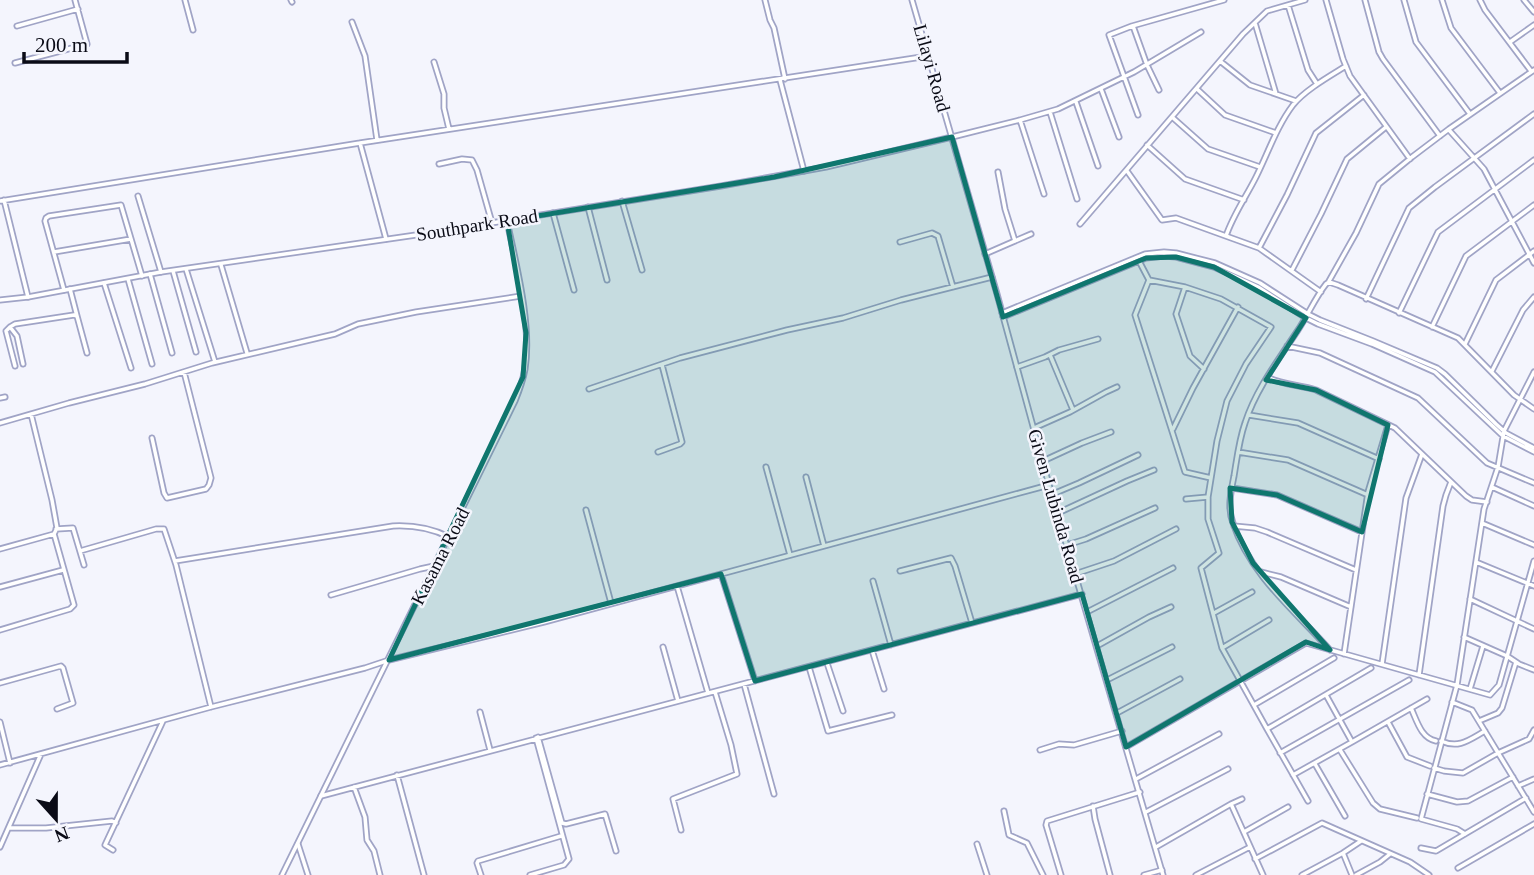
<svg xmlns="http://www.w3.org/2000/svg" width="1534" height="875" font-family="'Times New Roman',serif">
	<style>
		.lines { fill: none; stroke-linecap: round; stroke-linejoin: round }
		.minor-casing { stroke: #a0a4c6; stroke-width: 7 }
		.tertiary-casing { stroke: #a0a4c6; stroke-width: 7 }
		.minor { stroke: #fff; stroke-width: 3.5 }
		.tertiary { stroke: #fff; stroke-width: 3.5 }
		.marked { fill: #0f766e; fill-opacity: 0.2; stroke: #0f766e; stroke-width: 5; stroke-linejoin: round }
		.labels { text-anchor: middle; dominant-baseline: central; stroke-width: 5; stroke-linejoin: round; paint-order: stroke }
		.street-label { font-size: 19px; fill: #0a0b16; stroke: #f4f5fd }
	</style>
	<rect width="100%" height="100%" fill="#f4f5fd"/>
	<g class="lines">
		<g class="minor-casing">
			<path id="minor" d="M185,0L193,30
				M291,0L292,2
				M765,0L770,20L774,28L785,79
				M1326,0L1343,59L1350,76L1410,159
				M1365,0L1379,52L1383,59L1440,136
				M1404,0L1416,42L1470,114
				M1442,0L1451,28L1500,93
				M1480,0L1485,10L1531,71
				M1524,0L1534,12
				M1288,5L1308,70L1317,84
				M352,22L365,56L377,140
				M1255,23L1276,94
				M17,26L78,9
				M1133,26L1147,65L1159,90
				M1510,42L1534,25
				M1220,61L1250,85L1296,101
				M434,62L444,94V108L449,129
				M15,63L87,44L75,0
				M780,80L804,171
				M1101,89L1119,137
				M1197,89L1225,115L1276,133
				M1076,102L1098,166
				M1050,112L1077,199
				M1138,115L1109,35L1132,26L1224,0
				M1172,117L1208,149L1260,167
				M1020,120L1044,194
				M1449,130L1484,169L1534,263
				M952,137L1020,120L1058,109L1134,72L1201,32
				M360,143L386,239
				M1147,145L1185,179L1244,200
				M439,164L462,159L472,160L477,170L492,223
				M1127,171L1162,220L1176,218L1259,248L1321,292
				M998,172L1005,209L1015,241
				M138,196L161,272
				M4,200L28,297
				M0,201L360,143L928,56
				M622,201L642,270
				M588,207L607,280
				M553,213L574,290
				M1080,224L1243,34L1267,11L1305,0
				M1226,236C1233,215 1246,197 1256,177C1268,153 1277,126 1293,105C1305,90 1330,76 1346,66
				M900,242L932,233L938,236L953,287
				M1259,248L1287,195L1316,133L1364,95
				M54,252L131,239
				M985,254L1031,234
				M1139,261L1149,280L1135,315L1185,472L1211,478
				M221,265L247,353
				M186,269L215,362
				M1292,270L1321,214L1347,159L1386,127
				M173,271L196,352
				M150,274L172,353
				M128,279L152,364
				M1149,280L1185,287L1221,299L1271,327L1246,364L1227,401L1217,441L1208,497V519L1219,553L1201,568L1222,648L1267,729L1371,668
				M1329,281L1356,233L1379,184L1412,157L1449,129L1534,70
				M104,283L131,368
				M1185,287L1176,314L1190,356L1204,369
				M70,289L77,316
				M64,290L45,221L46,218L49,216L121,205L142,276
				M1366,299L1409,208L1435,187L1534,114
				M1002,313L1145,254L1164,252L1176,253L1215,263L1260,283L1308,314L1320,320L1373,341L1437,368L1445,374L1496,424L1506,433L1534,448
				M1399,313L1438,232L1534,160
				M1003,317L1146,258L1164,256L1176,257L1214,267L1258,287L1306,318L1318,324L1372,344L1435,372L1503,436L1534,452
				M10,327L15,324L74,315L77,316L87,353
				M1432,327L1466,256L1534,205
				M1465,344L1496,280L1534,251
				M1287,346L1320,353L1418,398L1487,463L1534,483
				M1050,355L1073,410
				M15,366L6,331L10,327L17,336L23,364
				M1017,367L1045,357L1059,350L1098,339
				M1492,371L1523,310L1534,297
				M1269,378C1284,385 1300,385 1316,390L1395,428L1466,496L1472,500L1487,502
				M589,389L680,358L787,330L843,318L901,300L992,277
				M0,398L5,397
				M1249,415L1298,423L1379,459
				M0,423L69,403L145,384L212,363L335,334L358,324L416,312L521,296
				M1034,428L1070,412L1106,392L1117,387
				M1173,429L1193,388L1238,307
				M152,438L164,493L167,498L206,489L209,485L211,478L184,372
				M658,452L680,444L682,442L662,365
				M1238,452L1288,460L1368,495
				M1043,461L1082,443L1111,432
				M766,467L790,555
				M806,477L824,546
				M1492,487L1534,506
				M1232,488L1277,495L1362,532
				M1053,494L1079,483L1138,455
				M1186,499L1208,497
				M586,510L611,603
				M1058,513L1127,481L1154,470
				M1482,523L1534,545
				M1234,526L1255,528L1267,532L1356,570
				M56,529L73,528L84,565
				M1067,545L1086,539L1155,508
				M0,549L54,534
				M80,551L156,529H164L176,565L211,707
				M175,561L393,526C414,525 431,528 449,537
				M1476,562L1534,586
				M900,571L951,558L955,566L972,623
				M1261,572L1281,577L1351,607
				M721,574L755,681
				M1075,574L1114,561L1176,529
				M873,581L891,645
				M677,586L708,693
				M0,587L63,570
				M331,595L420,569L434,566
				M1470,599L1534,629
				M1087,612L1173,568
				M1214,613L1252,592
				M0,630L70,609L74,605L54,534L57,528L52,500L31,414
				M1464,637L1507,656L1519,664L1534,670
				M1097,646L1149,617L1171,607
				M663,647L678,701
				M1222,648L1269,620
				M872,650L884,689
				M1330,650C1295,611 1250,575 1233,523C1227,508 1231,491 1234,476C1237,458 1239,440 1245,423C1256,389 1279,359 1298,330C1308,315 1315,298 1326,284L1329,282L1338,285L1458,338L1514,395L1534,409
				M1344,654L1368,492L1388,425
				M827,663L843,711
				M1382,664L1406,498L1422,454
				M809,667L828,731L892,715
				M1419,675L1443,506L1446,495L1451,482
				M1107,680L1172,647
				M0,683L61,666L63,668L73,703L57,709
				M744,684L774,794
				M1470,689L1483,646
				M1452,702L1472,710L1534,812
				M1254,705L1334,658
				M1411,708C1417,721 1421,738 1436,741
				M480,712L490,750
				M1117,713L1180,679
				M1479,721L1498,713L1502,708L1516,662
				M0,722L10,763
				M1388,722L1407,757L1430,766
				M1267,729L1308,801
				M538,737L562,823L566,824L605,814L616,851
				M1441,741C1459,749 1469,740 1485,731
				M1352,742L1427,699
				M1126,747L1306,643L1490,695L1499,685L1534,561
				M1040,750L1059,744L1074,745L1122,731
				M1340,750L1373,803L1380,809L1417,818
				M1280,753L1409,680
				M1315,764L1345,816
				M0,765L211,707L365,668L389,660L544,622L1049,485
				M1434,768L1444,771L1463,773L1498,753L1529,739L1534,730
				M397,775L424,875
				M1293,775L1352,742L1326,695
				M1136,779L1219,734
				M1518,786L1534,779
				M354,787L365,817L367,840L374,851L380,875
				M1427,794L1457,802L1468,801L1513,777
				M321,796L1082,594
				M1231,804L1263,875
				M1093,806L1095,819L1110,875
				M1004,811L1009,835L1027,843L1043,875
				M1146,812L1228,769
				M9,828H46L112,821L116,823
				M681,830L673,799L737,774L731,745L715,692
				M1244,832L1288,807
				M1465,834L1457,829L1421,819L1457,685L1484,509L1498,467L1504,431L1534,372
				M298,844L308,875
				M977,844L987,875
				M0,847L41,754
				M1156,847L1231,804L1242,799
				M1421,848L1436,851L1526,798
				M113,850L105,845L163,721
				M1343,853L1352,875
				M1255,859L1322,823L1410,862L1429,875
				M1458,868L1534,824
				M481,875L477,863L478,861L561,836
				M530,875L564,865L569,859L536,738
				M1061,875L1046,825L1047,821L1140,792
				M1144,875L1162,870
				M1196,875L1250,847
				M1302,875L1343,853L1361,841
				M1356,875L1380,862L1390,854"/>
		</g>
		<g class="tertiary-casing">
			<path id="tertiary" d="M912,0L997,294L1049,485L1163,875
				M0,300L28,297L161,272L416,235L721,186L826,167L952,137
				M282,875L515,401C519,391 523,380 525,369C532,325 516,264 507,221"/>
		</g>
		<use href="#minor" class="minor"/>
		<use href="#tertiary" class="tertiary"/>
	</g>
	<path class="marked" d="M952,137L1003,317L1146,258L1176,257L1214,267L1306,318L1266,380L1316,390L1388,425L1362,532L1277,495L1230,488L1232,522L1253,563L1330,650L1306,642L1126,747L1082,594L755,681L721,574L389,660L523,377L526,333L507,221L774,177Z"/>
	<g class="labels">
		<g class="street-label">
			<text transform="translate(932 68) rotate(74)">Lilayi Road</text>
			<text transform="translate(477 225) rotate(-9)">Southpark Road</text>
			<text transform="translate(1056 506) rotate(74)">Given Lubinda Road</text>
			<text transform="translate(440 556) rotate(-63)">Kasama Road</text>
		</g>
	</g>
	<g transform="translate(56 819) rotate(159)" stroke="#f4f5fd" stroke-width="5" paint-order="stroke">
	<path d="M0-5L12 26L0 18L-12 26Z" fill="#0a0b16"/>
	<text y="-10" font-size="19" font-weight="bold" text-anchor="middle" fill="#0a0b16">N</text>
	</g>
	<path d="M24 52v10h103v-10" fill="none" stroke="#0a0b16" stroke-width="3.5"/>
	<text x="35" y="52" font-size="21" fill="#0a0b16" stroke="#f4f5fd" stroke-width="5" paint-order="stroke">200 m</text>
</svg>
